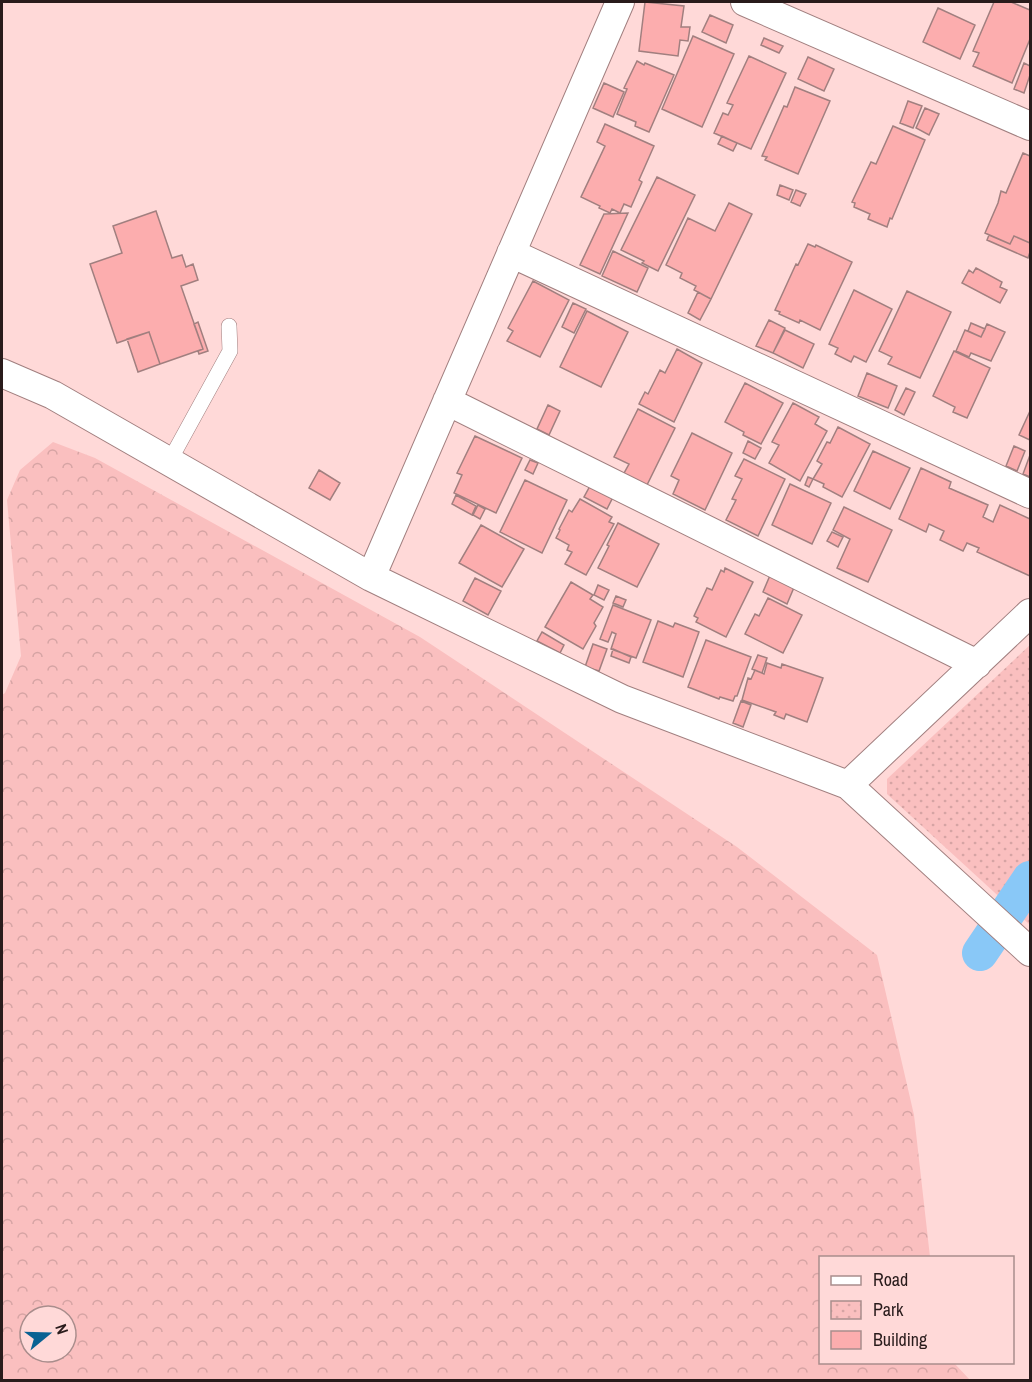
<svg xmlns="http://www.w3.org/2000/svg" width="1032" height="1382" font-family="'Archivo Narrow',sans-serif">
	<style>
		.forest { fill: url(#forest-crowns); fill-rule: evenodd }
		.park { fill: url(#park-dots) }
		.lines { fill: none; stroke-linecap: round; stroke-linejoin: round }
		.canal { stroke: #89c8f7; stroke-width: 36 }
		.building { fill: #fcadae; stroke: #a17f7f; stroke-width: 1.5 }
		.service-casing { stroke: #a17f7f; stroke-width: 16 }
		.minor-casing { stroke: #a17f7f; stroke-width: 30 }
		.service { stroke: #fff; stroke-width: 15 }
		.minor { stroke: #fff; stroke-width: 28 }
	</style>
	<defs>
		<pattern id="forest-crowns" width="20" height="18" patternUnits="userSpaceOnUse" patternTransform="scale(1.5)"><rect width="20" height="18" fill="#fabfbf"/><path d="M2 6a3 3 0 1 1 6 0M12 15a3 3 0 1 1 6 0" fill="none" stroke="#d6a4a4"/></pattern>
		<pattern id="park-dots" width="8" height="8" patternUnits="userSpaceOnUse" patternTransform="scale(1.5)"><rect width="8" height="8" fill="#fabfbf"/><path d="M2 2h.1M6 6h.1" fill="none" stroke="#d6a4a4" stroke-width="1.8" stroke-linecap="round"/></pattern>
	</defs>
	<rect width="100%" height="100%" fill="#ffd9d8"/>
	<path class="forest" d="M53,442L95,458L420,637L737,847L877,955L914,1115L930,1257L820,1258V1362L954,1363L970,1380H2V695L5,693L21,656L7,500L20,470ZM30,1316H66V1352H30Z"/>
	<path class="park" d="M1030,645V925L887,794V779Z"/>
	<g class="lines">
		<path class="canal" d="M980,953L1030,879"/>
	</g>
	<path class="building" d="M645,2L684,6L681,27H690L688,41L680,40L678,56L639,51Z
		M994,2H1011L1030,10V39L1012,83L973,66L979,53L973,51Z
		M938,8L975,25L960,59L923,42Z
		M710,15L733,25L726,43L702,32Z
		M693,36L734,54L702,127L662,109Z
		M764,38L783,46L779,53L761,45Z
		M749,56L786,73L751,149L714,133L723,113L728,115L733,105L727,103Z
		M808,57L834,69L824,91L798,79Z
		M637,61L644,65L645,63L674,75L649,132L635,126L636,122L617,114L627,89L624,88Z
		M1024,63L1030,66V75L1024,93L1014,89Z
		M604,83L624,92L613,117L593,108Z
		M795,87L830,101L798,174L765,160L767,157L762,156L784,106L787,107Z
		M908,101L922,106L913,128L900,123Z
		M925,108L939,114L929,135L916,128Z
		M605,124L654,146L639,180L642,182L631,207L624,204L620,213L612,209L610,213L599,208L600,206L581,197L605,146L597,142Z
		M893,126L925,140L892,219L890,218L887,227L868,219L870,214L854,207L855,203L852,202L871,162L876,164Z
		M722,136L737,143L733,151L718,144Z
		M1023,153L1030,156V243L1014,236L1010,244L985,233L998,203L1001,191L1006,193Z
		M657,177L695,195L658,271L642,263L644,261L621,250Z
		M780,185L793,190L789,200L777,195Z
		M796,190L806,194L800,206L791,202Z
		M729,203L752,214L711,299L694,290L696,286L680,278L682,273L666,265L688,218L715,231Z
		M156,211L172,258L182,255L186,267L193,264L198,280L181,286L203,349L160,364L149,332L117,343L90,264L122,253L113,226Z
		M628,213L600,274L580,265L604,214Z
		M989,235L1010,244L1014,236L1030,243V252L1028,258L987,240Z
		M808,244L815,247L816,245L852,262L820,330L800,320L799,323L779,314L780,312L775,310L796,264L798,265Z
		M613,251L648,268L637,292L602,276Z
		M976,268L1002,282L1000,287L1007,290L1000,303L962,283L969,270L973,273Z
		M533,281L569,300L540,357L507,341L513,331L508,328Z
		M854,290L892,309L866,362L854,356L851,362L835,354L838,348L829,344Z
		M907,291L951,312L920,378L888,364L892,357L879,351Z
		M698,292L711,299L700,320L688,313Z
		M573,303L586,309L574,333L562,327Z
		M587,311L628,332L601,387L560,367Z
		M769,320L785,328L773,353L756,346Z
		M198,322L208,351L199,354L198,351L203,349L194,324Z
		M971,323L985,329L981,337L968,331Z
		M987,324L1005,332L991,361L971,353L969,357L956,351L965,330L981,337Z
		M785,330L814,344L803,368L773,353Z
		M149,332L160,364L138,372L127,339Z
		M677,349L702,363L674,422L639,404L645,392L648,394L660,370L665,373Z
		M954,351L990,368L967,418L953,412L955,407L933,396Z
		M867,373L897,386L888,408L858,396Z
		M745,383L783,403L761,444L743,435L744,432L725,422Z
		M906,388L915,392L904,415L895,410Z
		M793,403L819,417L815,424L827,431L800,481L769,463L779,445L772,442Z
		M548,405L560,411L549,435L537,429Z
		M638,409L675,428L646,487L623,475L629,464L614,457Z
		M1030,411V440L1019,435Z
		M838,427L870,444L842,497L823,487L824,484L813,479L822,464L817,461L827,442L830,443Z
		M692,433L732,453L705,510L673,494L679,480L671,476Z
		M475,436L522,458L496,513L454,493L462,475L457,473Z
		M748,441L761,448L755,459L743,453Z
		M1014,446L1025,451L1017,471L1006,466Z
		M873,451L910,468L890,509L854,491Z
		M1030,455V477L1023,474Z
		M744,459L785,479L758,536L726,520L736,500L732,499L742,479L735,476Z
		M530,460L538,463L533,474L525,470Z
		M921,468L951,482L949,488L988,505L983,517L993,522L1000,505L1030,519V576L977,552L979,548L967,543L963,551L940,540L944,531L929,524L926,532L899,519Z
		M319,470L340,483L330,500L309,488Z
		M808,477L813,479L809,487L805,485Z
		M525,480L567,500L542,553L500,532Z
		M790,484L831,503L812,544L772,525Z
		M590,486L613,497L607,509L584,497Z
		M456,495L476,506L472,515L452,504Z
		M580,499L612,517L609,522L614,524L586,575L565,564L572,552L567,550L569,545L556,538L560,530L559,529L569,510L572,512Z
		M478,505L485,509L480,519L473,515Z
		M844,507L892,530L868,582L837,568L850,539L833,530Z
		M618,523L659,544L637,587L598,568L609,546L607,545Z
		M481,525L524,549L502,587L459,563Z
		M832,532L843,537L838,547L827,541Z
		M725,568L753,582L726,637L696,622L698,618L694,616L707,588L712,590L721,570L724,572Z
		M771,573L795,585L787,604L763,592Z
		M475,578L501,591L488,615L463,601Z
		M571,582L593,595L590,599L603,607L594,623L596,626L583,649L545,627Z
		M598,585L609,590L604,600L594,595Z
		M616,596L626,600L623,607L613,603Z
		M768,598L802,615L783,653L745,634L755,614L759,616Z
		M613,605L651,620L636,658L611,649L616,634L612,632L608,642L600,639Z
		M658,621L673,627L675,623L699,632L683,677L643,662Z
		M542,632L564,645L560,653L537,641Z
		M706,640L751,657L737,696H735L733,701L720,697L719,699L688,687Z
		M593,644L607,649L599,671L585,667Z
		M613,649L631,657L629,663L611,656Z
		M758,655L767,658L762,673L752,669Z
		M767,663L781,668L782,664L823,678L807,722L786,714L784,719L774,715L776,712L742,700L748,678L751,679L755,670L764,674Z
		M741,701L751,705L743,727L733,723Z"/>
	<g class="lines">
		<g class="service-casing">
			<path id="service" d="M169,462L230,351L229,326"/>
		</g>
		<g class="minor-casing">
			<path id="minor" d="M745,2L1030,126
				M511,253L1030,494
				M2,373L53,395L371,577L622,699L848,785L1030,952
				M447,401L977,664
				M371,577L620,2
				M848,785L1030,613"/>
		</g>
		<use href="#service" class="service"/>
		<use href="#minor" class="minor"/>
	</g>
	<rect width="1032" height="1382" fill="none" stroke="#291b1b" stroke-width="6"/>
	<rect x="819" y="1256" width="195" height="108" fill="#ffd9d8" stroke="#a98d8c" stroke-width="1.5"/>
	<rect x="831" y="1276" width="30" height="9" fill="#ffffff" stroke="#a98d8c" stroke-width="1.5"/>
	<text x="873" y="1286" font-size="18" fill="#291b1b">Road</text>
	<rect x="831" y="1301" width="30" height="18" fill="url(#park-dots)" stroke="#a98d8c" stroke-width="1.5"/>
	<text x="873" y="1316" font-size="18" fill="#291b1b">Park</text>
	<rect x="831" y="1331" width="30" height="18" fill="#fcadae" stroke="#a98d8c" stroke-width="1.5"/>
	<text x="873" y="1346" font-size="18" fill="#291b1b">Building</text>
	<g transform="translate(48 1334) rotate(71)"><circle r="28" fill="#ffd9d8" stroke="#a98d8c" stroke-width="1.5"/>
	<path d="M0-4.5L10 22L0 15L-10 22Z" fill="#0a6293"/>
	<text y="-9" font-size="16" font-weight="bold" text-anchor="middle" fill="#291b1b">N</text>
	</g>
</svg>
